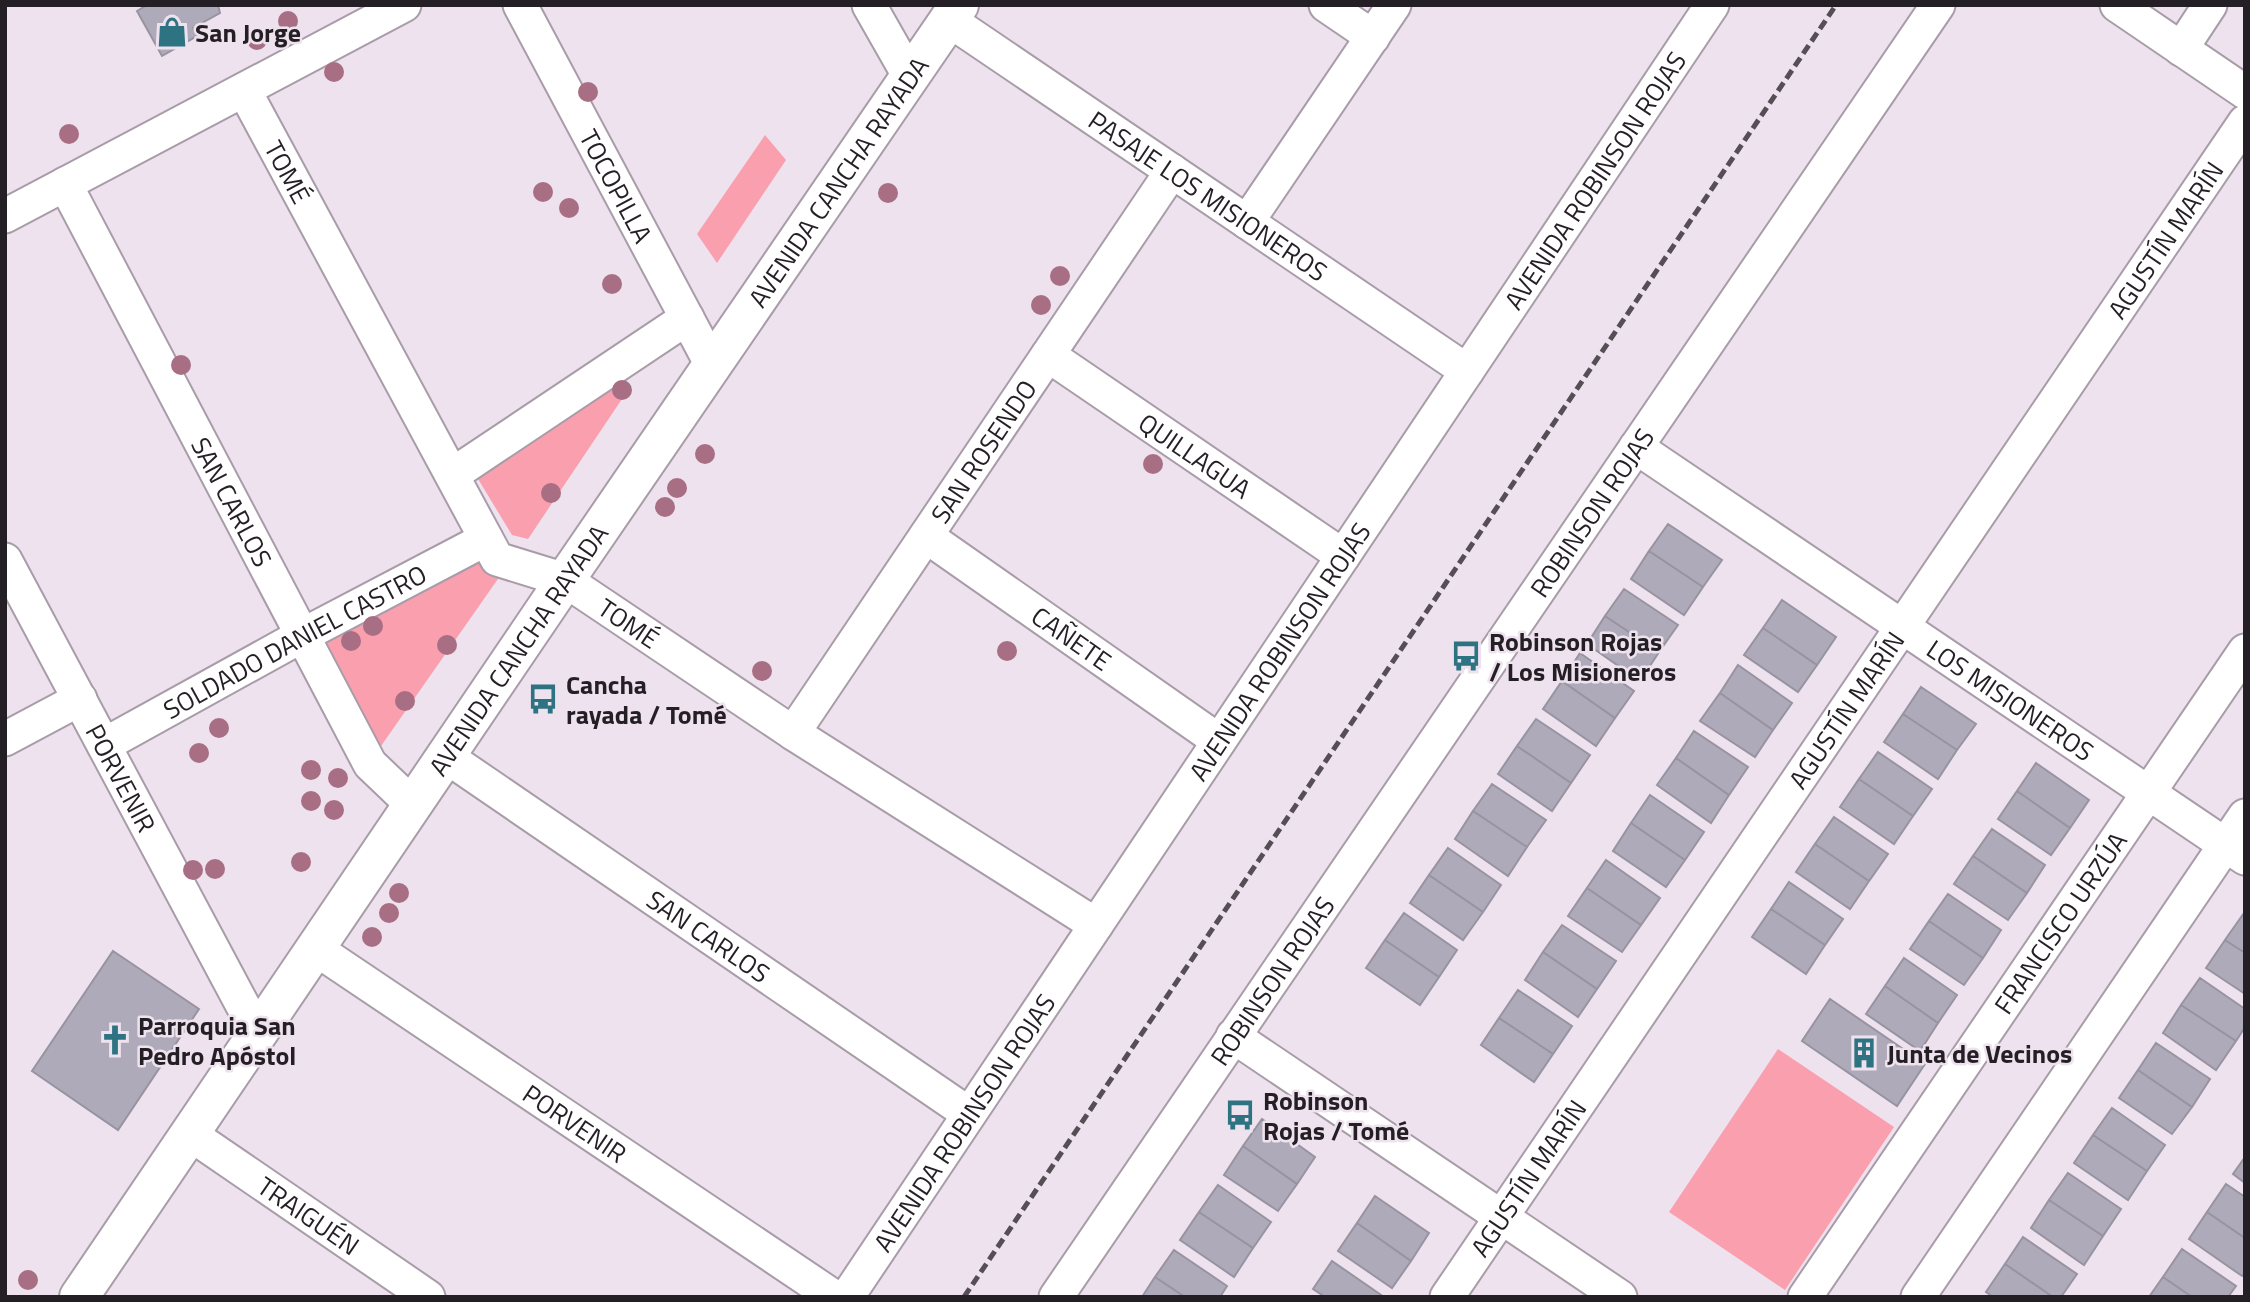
<svg xmlns="http://www.w3.org/2000/svg" width="2250" height="1302" font-family="'Titillium Web',sans-serif">
	<style>
		.green { fill: #f99fae }
		.building { fill: #afaab9; stroke: #9893a1; stroke-width: 2 }
		.lines { fill: none; stroke-linecap: round; stroke-linejoin: round }
		.minor-casing { stroke: #a89ca9; stroke-width: 37 }
		.tertiary-casing { stroke: #a89ca9; stroke-width: 42 }
		.minor { stroke: #fff; stroke-width: 33 }
		.tertiary { stroke: #fff; stroke-width: 38 }
		.rail { stroke: #554e55; stroke-width: 5; stroke-dasharray: 10 5; stroke-linecap: butt }
		.tree { fill: #a86e84 }
		.labels { text-anchor: middle; dominant-baseline: central; stroke-width: 5; stroke-linejoin: round; paint-order: stroke }
		.poi-label { font-size: 26px; font-weight: bold; fill: #241f24; stroke: #efe2ef; text-anchor: start }
		.street-label { font-size: 26px; fill: #241f24; stroke: #efe2ef }
	</style>
	<rect width="100%" height="100%" fill="#efe2ef"/>
	<path class="green" d="M765,135L786,160L717,263L697,234Z
		M615,382H626L624,396L528,539L512,535L475,474Z
		M479,550L500,576L374,756L310,650Z
		M1778,1049L1894,1127L1785,1290L1669,1212Z"/>
	<path class="building" d="M147,5H218L220,13L193,28L197,36L162,56L137,11Z
		M1668,524L1722,560L1703,587L1649,551Z
		M1649,551L1703,587L1684,615L1631,579Z
		M1624,589L1678,625L1659,652L1605,616Z
		M1782,600L1836,637L1817,665L1763,628Z
		M1605,616L1659,652L1640,681L1587,644Z
		M1763,628L1817,665L1798,692L1744,655Z
		M1580,653L1634,691L1615,718L1562,681Z
		M1738,665L1792,703L1773,730L1720,693Z
		M1562,681L1615,718L1596,746L1543,709Z
		M1921,687L1976,724L1957,750L1903,714Z
		M1720,693L1773,730L1755,757L1700,721Z
		M1903,714L1957,750L1938,779L1884,742Z
		M1536,719L1590,755L1571,783L1517,746Z
		M1694,731L1748,767L1729,795L1676,758Z
		M1517,746L1571,783L1552,811L1498,774Z
		M1878,752L1932,789L1913,816L1859,779Z
		M1676,758L1729,795L1711,823L1657,785Z
		M2036,763L2089,800L2070,828L2017,791Z
		M1859,779L1913,816L1894,844L1840,807Z
		M1492,784L1546,820L1527,847L1473,811Z
		M2017,791L2070,828L2051,855L1998,819Z
		M1650,795L1704,832L1685,860L1631,823Z
		M1473,811L1527,847L1508,876L1455,839Z
		M1834,817L1888,854L1869,881L1815,844Z
		M1631,823L1685,860L1666,887L1613,851Z
		M1992,829L2045,865L2027,893L1973,856Z
		M1815,844L1869,881L1850,909L1796,872Z
		M1448,848L1501,885L1483,912L1429,875Z
		M1973,856L2027,893L2008,920L1954,884Z
		M1606,860L1660,898L1641,925L1587,888Z
		M1429,875L1483,912L1463,940L1410,903Z
		M1789,882L1843,919L1825,945L1771,909Z
		M1587,888L1641,925L1622,952L1568,916Z
		M1948,894L2001,930L1983,958L1929,921Z
		M1771,909L1825,945L1806,974L1752,937Z
		M1404,913L1457,950L1439,977L1385,940Z
		M2244,913H2245V953L2225,940Z
		M1929,921L1983,958L1964,985L1910,949Z
		M1562,925L1616,961L1597,989L1543,952Z
		M1385,940L1439,977L1420,1005L1366,968Z
		M2225,940L2245,953V994L2206,968Z
		M113,951L199,1009L118,1130L32,1071Z
		M1543,952L1597,989L1578,1017L1525,980Z
		M1904,958L1957,995L1938,1023L1885,986Z
		M2200,978L2245,1009V1027L2236,1041L2181,1005Z
		M1885,986L1938,1023L1920,1051L1866,1014Z
		M1518,990L1572,1026L1553,1054L1499,1018Z
		M1830,999L1925,1064L1897,1106L1802,1041Z
		M2181,1005L2236,1041L2216,1070L2163,1033Z
		M1499,1018L1553,1054L1534,1082L1481,1045Z
		M2156,1043L2210,1079L2192,1107L2138,1070Z
		M2138,1070L2192,1107L2172,1134L2119,1098Z
		M2112,1108L2165,1145L2147,1171L2093,1135Z
		M1262,1119L1315,1157L1297,1184L1243,1146Z
		M2093,1135L2147,1171L2128,1200L2074,1163Z
		M1243,1146L1297,1184L1278,1211L1224,1175Z
		M2245,1157V1183L2233,1174Z
		M2068,1173L2121,1209L2103,1236L2049,1200Z
		M2226,1184L2245,1197V1238L2207,1212Z
		M1218,1185L1271,1222L1253,1248L1199,1212Z
		M1375,1196L1429,1233L1411,1261L1357,1223Z
		M2049,1200L2103,1236L2084,1265L2031,1228Z
		M1199,1212L1253,1248L1234,1277L1180,1240Z
		M2207,1212L2245,1238V1272L2242,1276L2189,1239Z
		M1357,1223L1411,1261L1392,1288L1338,1251Z
		M2023,1237L2077,1274L2061,1297H2053L2005,1264Z
		M2182,1249L2236,1286L2228,1297H2192L2163,1277Z
		M1174,1250L1227,1286L1220,1297H1185L1155,1277Z
		M1332,1261L1384,1297H1325L1313,1289Z
		M2005,1264L2053,1297H1993L1986,1292Z
		M1155,1277L1185,1297H1142Z
		M2163,1277L2192,1297H2149Z"/>
	<g class="lines">
		<g class="minor-casing">
			<g id="minor">
				<path id="s1" d="M520,5L713,367"/>
				<path d="M869,5L910,77"/>
				<path d="M1326,5L1373,37"/>
				<path d="M2117,5L2245,92"/>
				<path id="s2" d="M949,20L1467,371"/>
				<path d="M2181,49L2210,5"/>
				<path id="s3" d="M244,90L497,559L565,580L793,733L1096,925"/>
				<path id="s4" d="M65,184L370,764L414,806"/>
				<path d="M5,216L404,5"/>
				<path d="M1247,222L1394,5"/>
				<path id="s5" d="M1048,355L1343,556"/>
				<path id="s6" d="M1636,447L2245,858"/>
				<path d="M452,475L687,318"/>
				<path id="s7" d="M926,536L1219,741"/>
				<path id="s8" d="M5,560L258,1034"/>
				<path id="s9" d="M793,733L1172,171"/>
				<path d="M5,739L80,699"/>
				<path id="s10" d="M104,745L303,635L486,539"/>
				<path id="s11" d="M447,757L969,1114"/>
				<path id="s12" d="M316,949L834,1297"/>
				<path d="M1233,1036L1620,1297"/>
				<path id="s13" d="M190,1134L428,1297"/>
				<path id="s14" d="M847,1297L1712,5"/>
				<path id="s15" d="M1056,1297L1938,5"/>
				<path id="s16" d="M1447,1297L2245,122"/>
				<path id="s17" d="M1805,1297L2245,651"/>
				<path d="M1918,1297L2245,816"/>
			</g>
		</g>
		<g class="tertiary-casing">
			<g id="tertiary">
				<path id="s18" d="M79,1297L565,580L959,5"/>
			</g>
		</g>
		<use href="#minor" class="minor"/>
		<use href="#tertiary" class="tertiary"/>
		<path class="rail" d="M964,1297L1836,5"/>
	</g>
	<g class="tree">
		<circle cx="288" cy="21" r="10"/>
		<circle cx="257" cy="40" r="10"/>
		<circle cx="334" cy="72" r="10"/>
		<circle cx="588" cy="92" r="10"/>
		<circle cx="69" cy="134" r="10"/>
		<circle cx="543" cy="192" r="10"/>
		<circle cx="888" cy="193" r="10"/>
		<circle cx="569" cy="208" r="10"/>
		<circle cx="1060" cy="276" r="10"/>
		<circle cx="612" cy="284" r="10"/>
		<circle cx="1041" cy="305" r="10"/>
		<circle cx="181" cy="365" r="10"/>
		<circle cx="622" cy="390" r="10"/>
		<circle cx="705" cy="454" r="10"/>
		<circle cx="1153" cy="464" r="10"/>
		<circle cx="677" cy="488" r="10"/>
		<circle cx="551" cy="493" r="10"/>
		<circle cx="665" cy="507" r="10"/>
		<circle cx="373" cy="626" r="10"/>
		<circle cx="351" cy="641" r="10"/>
		<circle cx="447" cy="645" r="10"/>
		<circle cx="1007" cy="651" r="10"/>
		<circle cx="762" cy="671" r="10"/>
		<circle cx="405" cy="701" r="10"/>
		<circle cx="219" cy="728" r="10"/>
		<circle cx="199" cy="753" r="10"/>
		<circle cx="311" cy="770" r="10"/>
		<circle cx="338" cy="778" r="10"/>
		<circle cx="311" cy="801" r="10"/>
		<circle cx="334" cy="810" r="10"/>
		<circle cx="301" cy="862" r="10"/>
		<circle cx="215" cy="869" r="10"/>
		<circle cx="193" cy="870" r="10"/>
		<circle cx="399" cy="893" r="10"/>
		<circle cx="389" cy="913" r="10"/>
		<circle cx="372" cy="937" r="10"/>
		<circle cx="28" cy="1280" r="10"/>
	</g>
	<defs>
		<g id="shop-bare" transform="scale(2.415)"><path d="M-5-2.5h2.3a2.7 3.5 0 0 1 5.4 0H5L5.5 6h-11ZM-1.5-2.5h3a1.5 2.3 0 0 0-3 0Z" fill="#2e7382" stroke="#efe2ef" stroke-width="2.5" paint-order="stroke"/></g>
		<g id="bus-bare" transform="scale(2.415)"><path d="M-5-6H5V4H4V6H2V4H-2V6H-4V4H-5ZM-3.5-4V0h7V-4ZM-3.5 1.2v1.5H-2V1.2ZM2 1.2v1.5H3.5V1.2Z" fill="#2e7382" stroke="#efe2ef" stroke-width="2.5" paint-order="stroke"/></g>
		<g id="church-bare" transform="scale(2.415)"><path d="M-1.2-6h2.4v3.5h3.3v2.4h-3.3V6h-2.4V-.1h-3.3v-2.4h3.3Z" fill="#2e7382" stroke="#efe2ef" stroke-width="2.5" paint-order="stroke"/></g>
		<g id="building-bare" transform="scale(2.415)"><path d="M-4-6H4V6H1V3H-1V6H-4ZM-2.5-4.3h1.7v1.8h-1.7ZM.8-4.3h1.7v1.8H.8ZM-2.5-1h1.7V.8h-1.7ZM.8-1h1.7V.8H.8Z" fill="#2e7382" stroke="#efe2ef" stroke-width="2.5" paint-order="stroke"/></g>
	</defs>
	<g fill-rule="evenodd">
		<use href="#shop-bare" x="172" y="32"/>
		<use href="#bus-bare" x="1466" y="656"/>
		<use href="#bus-bare" x="543" y="699"/>
		<use href="#church-bare" x="115" y="1040"/>
		<use href="#building-bare" x="1864" y="1053"/>
		<use href="#bus-bare" x="1240" y="1115"/>
	</g>
	<g class="labels">
		<g class="poi-label">
			<text x="195" y="32">San Jorge</text>
			<text x="1489" y="641">Robinson Rojas<tspan x="1489" dy="30">/ Los Misioneros</tspan></text>
			<text x="566" y="684">Cancha<tspan x="566" dy="30">rayada / Tomé</tspan></text>
			<text x="138" y="1025">Parroquia San<tspan x="138" dy="30">Pedro Apóstol</tspan></text>
			<text x="1887" y="1053">Junta de Vecinos</text>
			<text x="1263" y="1100">Robinson<tspan x="1263" dy="30">Rojas / Tomé</tspan></text>
		</g>
		<g class="street-label">
			<text stroke="none"><textPath href="#s3" startOffset="93">TOMÉ</textPath></text>
			<text stroke="none"><textPath href="#s14" startOffset="1344">AVENIDA ROBINSON ROJAS</textPath></text>
			<text stroke="none"><textPath href="#s18" startOffset="1349">AVENIDA CANCHA RAYADA</textPath></text>
			<text stroke="none"><textPath href="#s1" startOffset="205">TOCOPILLA</textPath></text>
			<text stroke="none"><textPath href="#s2" startOffset="313">PASAJE LOS MISIONEROS</textPath></text>
			<text stroke="none"><textPath href="#s16" startOffset="1278">AGUSTÍN MARÍN</textPath></text>
			<text stroke="none"><textPath href="#s9" startOffset="340">SAN ROSENDO</textPath></text>
			<text stroke="none"><textPath href="#s5" startOffset="178">QUILLAGUA</textPath></text>
			<text stroke="none"><textPath href="#s4" startOffset="359">SAN CARLOS</textPath></text>
			<text stroke="none"><textPath href="#s15" startOffset="950">ROBINSON ROJAS</textPath></text>
			<text stroke="none"><textPath href="#s3" startOffset="681">TOMÉ</textPath></text>
			<text stroke="none"><textPath href="#s7" startOffset="178">CAÑETE</textPath></text>
			<text stroke="none"><textPath href="#s10" startOffset="217">SOLDADO DANIEL CASTRO</textPath></text>
			<text stroke="none"><textPath href="#s18" startOffset="782">AVENIDA CANCHA RAYADA</textPath></text>
			<text stroke="none"><textPath href="#s14" startOffset="777">AVENIDA ROBINSON ROJAS</textPath></text>
			<text stroke="none"><textPath href="#s6" startOffset="452">LOS MISIONEROS</textPath></text>
			<text stroke="none"><textPath href="#s16" startOffset="710">AGUSTÍN MARÍN</textPath></text>
			<text stroke="none"><textPath href="#s8" startOffset="247">PORVENIR</textPath></text>
			<text stroke="none"><textPath href="#s17" startOffset="453">FRANCISCO URZÚA</textPath></text>
			<text stroke="none"><textPath href="#s11" startOffset="317">SAN CARLOS</textPath></text>
			<text stroke="none"><textPath href="#s15" startOffset="383">ROBINSON ROJAS</textPath></text>
			<text stroke="none"><textPath href="#s14" startOffset="210">AVENIDA ROBINSON ROJAS</textPath></text>
			<text stroke="none"><textPath href="#s12" startOffset="312">PORVENIR</textPath></text>
			<text stroke="none"><textPath href="#s16" startOffset="144">AGUSTÍN MARÍN</textPath></text>
			<text stroke="none"><textPath href="#s13" startOffset="144">TRAIGUÉN</textPath></text>
		</g>
	</g>
	<rect width="2250" height="1302" fill="none" stroke="#241f24" stroke-width="14"/>
</svg>
